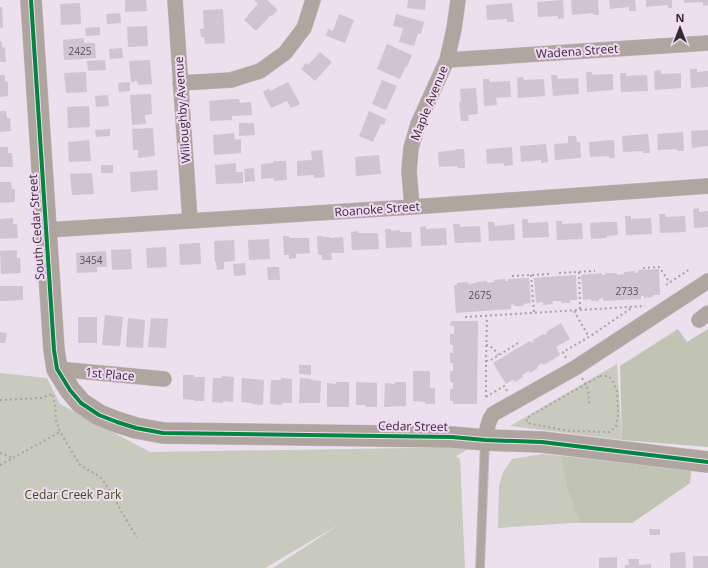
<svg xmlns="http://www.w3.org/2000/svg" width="708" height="568" font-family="'Open Sans',sans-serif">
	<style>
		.green { fill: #c9cabe }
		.forest { fill: #c1c4b4 }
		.building { fill: #d0c4ce }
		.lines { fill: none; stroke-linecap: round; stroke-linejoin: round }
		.lane-casing { stroke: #c6bdc7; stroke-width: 10 }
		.street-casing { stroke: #c6bdc7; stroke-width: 16 }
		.secondary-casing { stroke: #c6bdc7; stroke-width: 22 }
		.path { stroke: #aba3a1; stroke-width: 2; stroke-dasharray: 2 3; stroke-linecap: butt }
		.lane { stroke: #afa79f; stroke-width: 8 }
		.street { stroke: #afa79f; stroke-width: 15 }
		.secondary { stroke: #b0a49e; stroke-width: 21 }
		.cycleway-casing { stroke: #f1d9f4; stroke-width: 6 }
		.cycleway { stroke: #00873e; stroke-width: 4 }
		.labels { text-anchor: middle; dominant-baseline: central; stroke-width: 4; stroke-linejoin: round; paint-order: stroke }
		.number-label { font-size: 10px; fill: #5b515b }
		.street-label { font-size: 12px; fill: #342b35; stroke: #f1d9f4 }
		.park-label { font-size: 12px; fill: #3d4f0d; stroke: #f1d9f4 }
	</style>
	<rect width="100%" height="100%" fill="#ecdfee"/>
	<path class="green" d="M617,364L622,440L510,426Z
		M0,373L47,378L60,404L150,452L472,447L456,456L460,459L465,568H273L340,524L265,568H0Z
		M543,454L691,471L690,483L632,523H572L498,528L499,486L503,472L512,459Z"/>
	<path class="forest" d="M678,329L687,342L708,329V447L622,440L620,366Z
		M561,456L691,471L690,483L632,523H582L574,509L573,503L567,487Z"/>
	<path class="building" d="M125,0H146L147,11L125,12Z
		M254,0H267L278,10L272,16L271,15L256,31L244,20L258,4Z
		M408,0H426L425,10L407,8Z
		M563,0L564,18L558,19V16L538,17L537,2Z
		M571,0H598L599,15H593V13L572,15Z
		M609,0H635L636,11H629V7L610,9Z
		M646,0H672V8H668V5L646,7Z
		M684,0H708V5L703,6V2L684,3Z
		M80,3L81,24L61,25L60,4Z
		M512,3L514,22H507V19L487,20L486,5Z
		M0,7H2L3,28H0Z
		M223,9L225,43L205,44L204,37H201L200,29H204L203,10Z
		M120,13L121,23L107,24L106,14Z
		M339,14L354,20L345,43L326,36L328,29L333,31Z
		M396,14L424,22L421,34L418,33L414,46L399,42L403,28L393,26Z
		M147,26L148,46L128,47L127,27Z
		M100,27V35L86,36L85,28Z
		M84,38V43H95L96,58L64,60L63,40Z
		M2,41V48L5,47L6,62H0V42Z
		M387,44L412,55L407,67L406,66L400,79L377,69Z
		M122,48L123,58L110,59L109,49Z
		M320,52L332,62L315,81L301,69L306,63L308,65Z
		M105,60L106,70L88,71L87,61Z
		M150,60L152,84L138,85L137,81L131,82L129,61Z
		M690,69H697V72L708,71V87L691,88Z
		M661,70V74L681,73V88L655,90L654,71Z
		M86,72L87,92L66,93L64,73Z
		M586,72H592V75L613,74V90L587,92Z
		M620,73H626V76L647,75L648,91L621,92Z
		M0,75H5V82L8,81V96L0,97Z
		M551,75H557L558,79L578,78L579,94L553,96Z
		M523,77L524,80L544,79L545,96L518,98L517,78Z
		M483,79H489L490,82L510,81L511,97L496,98L497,105L484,106Z
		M382,80L397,86L386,110L372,104Z
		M130,82V91L119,92L118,83Z
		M288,82L300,104L291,108L287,101L271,108L263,92L269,88L270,91Z
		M476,88L478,114L468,115L469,121H461L459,102H461L460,89Z
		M151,94L152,114L145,115L146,124L132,125L130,95Z
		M108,95L109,106L96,107L95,96Z
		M231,99H239L240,103L251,102L252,115L232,116V120L210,121L209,101Z
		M89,106L90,127L68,128L67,107Z
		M0,111H6L7,118H10L11,131L0,132Z
		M369,111L386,119L384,125L381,124L373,142L359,136Z
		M239,123H254L255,135L239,136Z
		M153,128L155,156L138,158V150H133L132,129Z
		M110,129V136L96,137L95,130Z
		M708,130V146L692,148L691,131Z
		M683,132L684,151H677V149L658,150L657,134Z
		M234,133L235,140L241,139V153L214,155L213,135Z
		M648,134L650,153H643V151L623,152L622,136Z
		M568,136H576L577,142H580L581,158L555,160L554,144L568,143Z
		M89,140L91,161L69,162L68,142Z
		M614,140L615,158H609V156L590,157L589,142Z
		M546,144L548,162L541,163V160L521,162L520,146Z
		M0,147H8V153H12L13,167H0Z
		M512,147L513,165L504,166V163L487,164L486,149Z
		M456,149H464L465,168H458L457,166L439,167L438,152L456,150Z
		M322,150L325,177L314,178V175H312L297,176V161L312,160L311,151Z
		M379,155L381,174L356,176L355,157Z
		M273,161H286L287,180L274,181V178L261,179V164L273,163Z
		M236,163V172H243V183L216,184L215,165Z
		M101,165H113V173H101Z
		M254,168L255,181L245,182L244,169Z
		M157,170L158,190L131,192L130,172Z
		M92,173L94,194L72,195L70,174Z
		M0,182H11L12,189H15V202L0,203Z
		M699,208V212L708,211V227L694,228L693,209Z
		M659,214H665L666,217L685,216L686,232L660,233Z
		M625,216H631V219L651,218L652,234L626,235Z
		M13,218V224H17L18,238L0,239V219Z
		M522,219H528V223L548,222L549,237L523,238Z
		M556,221H562V224L582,223L583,239L557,240Z
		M488,222H494L495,226L514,224L515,240L489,241Z
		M606,222H617L618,235L607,236V238L591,239L590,223Z
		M453,224H460V227L480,226L481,242L455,243Z
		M426,226V229L446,228L447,245L421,246L420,227Z
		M385,229H391V231L400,230V232H411L412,247L386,248Z
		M358,231V233H378L379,249L352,250L351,232Z
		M283,236H289V238H309L310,253L296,254V258L289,259V255H284Z
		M317,236H323V237H330V238L343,237L344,253H331L332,260H322V255H318Z
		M269,239L270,259L249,260L248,240Z
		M234,240L235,261L224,262V269L217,270L216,262H215L214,241Z
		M200,243L201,264L180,265L179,244Z
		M166,247L167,267L147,268L146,248Z
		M131,249L132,269L112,270L111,250Z
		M17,250V258H20L21,273L1,274L0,251Z
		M106,251L107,267H97V272L77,273L76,253Z
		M245,263L246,275L234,276L233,264Z
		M267,267H279L280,280H268Z
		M659,269L660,295H653V297L644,298V296H641V299L603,301V298L599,299V301H591V299L583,300L581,275L602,273V275H605V273H617V275L624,274V272L635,271V273H638V270Z
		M576,275L577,300H570V303H561V301H552L553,304L543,305V302L536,303L534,278Z
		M529,278L531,303L523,304L524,306H514V304L511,305V309L456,313L454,285H457V283L468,282V284L476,283V282L487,281V283L494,282V280L505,279V281H508V279Z
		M0,286H23V300L0,301Z
		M105,315L123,317L120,346L102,345Z
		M78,317H97V343H78Z
		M128,318L145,320L143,348L126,347Z
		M151,318L168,319L166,348L148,347Z
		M451,321H478L477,404H453V401H450V389H453V382H450V371H453V363H450V353H453V345H450V334H454V326H450Z
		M561,323L570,339L556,347L560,355L544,365L542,363L537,366L538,368L530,373L529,371L522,375L523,377L515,382L513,380L506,384L493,363L530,341L531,343L534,341L533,340L543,334L544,335L547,334L546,332Z
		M0,332L7,333L5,343H0Z
		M299,365H311V375L299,374Z
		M413,371H430V388H435V404H425V402L413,401Z
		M183,375H194V377H205L204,401H194V400L183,399Z
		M222,376L234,377L233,402L223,401V403L212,402L213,378H222Z
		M242,378L264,380L263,405L252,404V403L241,402Z
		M281,378L292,379V403H282V405L270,404L271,380H281Z
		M300,378L311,379V380L321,381L320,403H299Z
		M336,382H349V407H327V383L336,384Z
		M356,382L377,383V407H366V405H356Z
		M395,382H406V406L384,407L385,383L395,384Z
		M649,529H660V535H650Z
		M685,552L686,568H670V553Z
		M693,556H708V568H693Z
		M617,557V568H599V558Z
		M628,559H639V565L651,564V568H625V565H629Z"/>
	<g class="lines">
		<g class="lane-casing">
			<path id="lane" d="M480,568L485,441"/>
		</g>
		<g class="street-casing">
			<path id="street" d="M175,0L190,221
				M447,60L708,43
				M180,83L231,80L260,71L285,53L304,28L313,0
				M412,207L409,171L411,148L418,124L447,60L454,29L458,0
				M47,230L412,207L708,186
				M699,320L708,313
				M57,369L164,379
				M485,440C487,431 487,422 493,414L575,368L708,281"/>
		</g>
		<g class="secondary-casing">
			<path id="secondary" d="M31,0L54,350L57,369L70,390L81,403L99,415L117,422L136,428L163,433L452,437L485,440L542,442L708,462"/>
		</g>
		<path class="path" d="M643,268L659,267L670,283
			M579,272L580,310
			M559,273L595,271
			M531,275L534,313
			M512,276L549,274
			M666,285L690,269
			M574,311L589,337
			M465,317L645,306
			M486,345C492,346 495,350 498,355
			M566,358L563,352L589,337L633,307
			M486,361L491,360L518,343
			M600,376H609L613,382L617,391L618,415L616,427L609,432L569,431L527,423V418L542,409Z
			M582,378C588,388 589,392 589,404
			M53,395L55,405L56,420L60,432L80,465L99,476L105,483L137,538
			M486,397L504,386L507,391
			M486,397V361L487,317
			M0,400L41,398L52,394L53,392
			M0,453L14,458
			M0,465L60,432"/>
		<use href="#lane" class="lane"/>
		<use href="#street" class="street"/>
		<use href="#secondary" class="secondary"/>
		<g class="cycleway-casing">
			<path id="cycleway" d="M31,0L54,350L57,369L70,390L81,403L99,415L117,422L136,428L163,433L452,437L485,440L542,442L708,462"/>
		</g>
		<use href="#cycleway" class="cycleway"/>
	</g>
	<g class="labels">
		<g class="number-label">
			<text x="80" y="51">2425</text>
			<text x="91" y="260">3454</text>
			<text x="627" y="291">2733</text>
			<text x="480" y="295">2675</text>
		</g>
		<g class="street-label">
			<text transform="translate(577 51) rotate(-4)">Wadena Street</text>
			<text transform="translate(429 103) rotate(-68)">Maple Avenue</text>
			<text transform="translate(182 110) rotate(-94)">Willoughby Avenue</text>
			<text transform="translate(377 209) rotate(-4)">Roanoke Street</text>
			<text transform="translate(36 227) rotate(-94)">South Cedar Street</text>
			<text transform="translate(110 374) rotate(5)">1st Place</text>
			<text transform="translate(413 426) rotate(1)">Cedar Street</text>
		</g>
		<g class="park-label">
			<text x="73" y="494">Cedar Creek Park</text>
		</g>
	</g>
	<g transform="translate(680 28)" stroke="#f1d9f4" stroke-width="3" paint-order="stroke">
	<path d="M0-3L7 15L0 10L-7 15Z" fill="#342b35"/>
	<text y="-6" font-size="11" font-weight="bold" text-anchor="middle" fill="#342b35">N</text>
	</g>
</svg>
